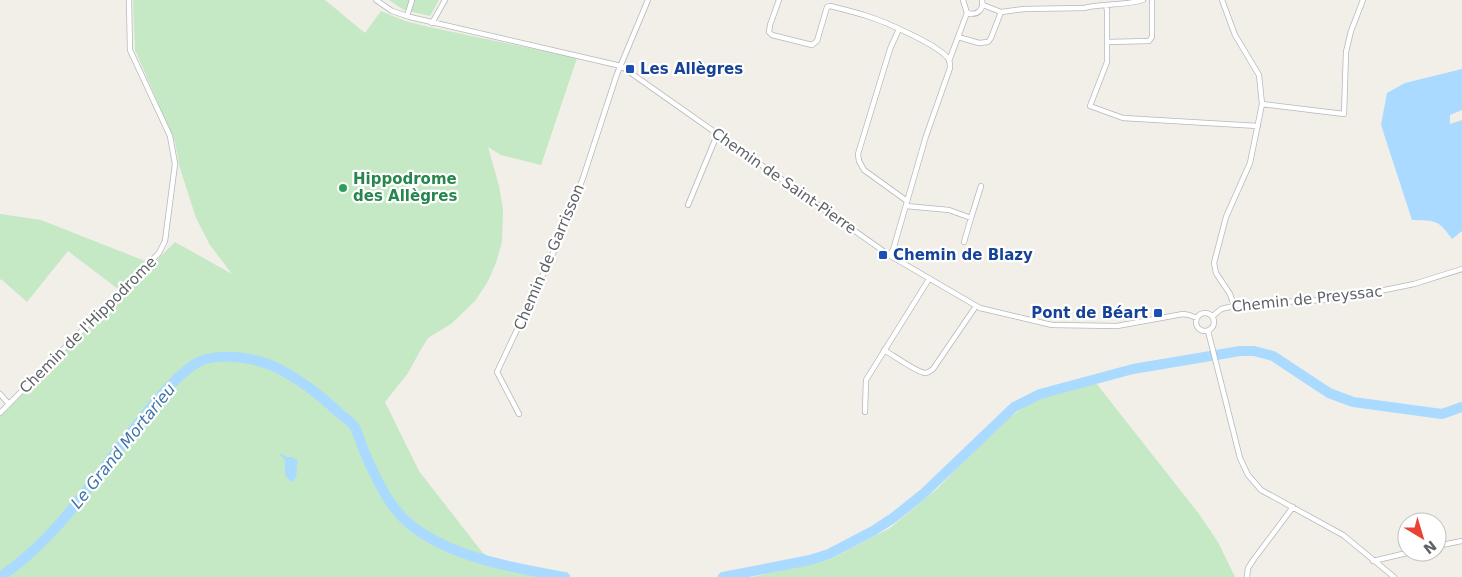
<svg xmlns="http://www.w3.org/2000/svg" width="1462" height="577" font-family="'DejaVu Sans',sans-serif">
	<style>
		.green { fill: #c5e8c5 }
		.water { fill: #aadaff }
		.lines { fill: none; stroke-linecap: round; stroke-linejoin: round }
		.river { stroke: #aadaff; stroke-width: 10 }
		.minor-casing { stroke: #b5b8bc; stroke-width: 6 }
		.minor { stroke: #fff; stroke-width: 4.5 }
		.transit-dot { fill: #1a4fb4; stroke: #fff; stroke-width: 2 }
		.leisure-dot { fill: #2e9e5b; stroke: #fff; stroke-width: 2 }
		.labels { text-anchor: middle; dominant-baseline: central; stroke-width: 4.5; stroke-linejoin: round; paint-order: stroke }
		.transit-label { font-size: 15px; font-weight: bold; fill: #164399; stroke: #fff; text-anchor: start }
		.leisure-label { font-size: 15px; font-weight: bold; fill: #27864d; stroke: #fff; text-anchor: start }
		.street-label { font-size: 15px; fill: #5f6368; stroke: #fff }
		.water-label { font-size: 16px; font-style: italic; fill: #4174aa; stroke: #fff }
	</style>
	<rect width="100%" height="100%" fill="#f1efe8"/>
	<path class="green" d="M133,0H325L365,33L381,11L405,21L429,27L577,58L541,165L501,155L488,147L499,186L503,209L502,242L496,263L487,283L475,301L451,324L428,338L420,351L408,373L385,402L419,471L482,552L504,569L544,577H0V417L175,242L232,274L210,245L196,218L179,165L175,142L135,50Z
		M389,0H439L430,16L404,10Z
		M0,214L41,220L145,261L118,289L68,251L27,302L1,279L0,280Z
		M1096,383L1199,514L1218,542L1235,577H752L831,559L890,528L937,489L999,425L1032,401Z"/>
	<path class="water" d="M1462,69V110L1450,115V124L1462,120V231L1452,239C1438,219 1436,221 1412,220L1381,125L1387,93L1405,83Z
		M279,454H282L286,457H292L298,461C295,465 299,473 294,480L291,482L285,475V460Z"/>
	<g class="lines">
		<path class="river" d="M0,577C57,539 94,479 136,426C153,405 170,382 192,366C214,349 260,358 283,371C302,381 321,396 337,411C342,416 350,421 354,426C358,433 361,443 364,451C376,478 388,507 412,526C453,558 515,568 565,577
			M723,577L810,560L829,554L873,531L893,518L923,494L1014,407L1040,394L1133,369L1240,351H1254L1273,356L1329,393L1353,402L1442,414L1462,407"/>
		<g class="minor-casing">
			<path id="minor" d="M376,0L392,11L410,17L621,66L889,255L980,308L1052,325L1117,326L1183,314L1189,315L1197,318
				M779,0L770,25L769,32L772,35L812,45L817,41L827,7L830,6C842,9 855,12 867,16C883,21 942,46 949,60C950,62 950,65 950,68L926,136L893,250L889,255
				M963,0L967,13C977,16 984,10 982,0
				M1222,0L1235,35L1259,75L1262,104
				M983,5L1001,12L1024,9L1084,8C1103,3 1123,6 1143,0
				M1106,6L1107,10V62L1090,106L1123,118L1258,126
				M407,16L412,0
				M432,23L445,0
				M899,29L890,49L858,154L859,161L864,170L907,201
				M958,37L979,43L988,42L991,38L1001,12
				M1108,42L1149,41L1152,37V0
				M949,61L967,13
				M688,205L717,135
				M906,206L949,210L971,218L981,186
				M964,242L971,218
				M1234,306L1230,294L1216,273L1214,263L1226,217L1250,163L1262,104L1344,114L1346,52L1351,31L1363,0
				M1196 322a9 9 0 1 1 18 0a9 9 0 1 1-18 0Z
				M1213,316L1221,309L1234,306L1256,303L1325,300L1370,293L1414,284L1462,269
				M1208,331L1240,458L1248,475L1261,490L1343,535L1394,577
				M884,350C893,355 916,372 925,373C928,373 930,371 933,369L976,306
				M0,394L9,404
				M865,412L866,380L929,279
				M0,413L159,253L165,241L175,164L170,136L130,50L129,0
				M519,414L497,372L556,247L583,178L617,74L648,0
				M1437,546L1462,541
				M1373,561L1411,552
				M1247,577L1248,568L1254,559L1293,507"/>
		</g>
		<use href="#minor" class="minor"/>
	</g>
	<g class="transit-dot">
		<rect x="625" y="64" width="10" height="10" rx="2.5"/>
		<rect x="878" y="250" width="10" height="10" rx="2.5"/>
		<rect x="1153" y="308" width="10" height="10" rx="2.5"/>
	</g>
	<circle class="leisure-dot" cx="343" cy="188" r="5"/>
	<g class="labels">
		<g class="transit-label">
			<text x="640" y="69">Les Allègres</text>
			<text x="893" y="255">Chemin de Blazy</text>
			<text x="1148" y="313" text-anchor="end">Pont de Béart</text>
		</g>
		<g class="leisure-label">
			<text x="353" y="179">Hippodrome<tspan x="353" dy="17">des Allègres</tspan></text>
		</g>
		<g class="street-label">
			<text transform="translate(784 181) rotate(35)">Chemin de Saint-Pierre</text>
			<text transform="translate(549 257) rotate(-67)">Chemin de Garrisson</text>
			<text transform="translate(1307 299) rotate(-6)">Chemin de Preyssac</text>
			<text transform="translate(88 325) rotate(-45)">Chemin de l'Hippodrome</text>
		</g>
		<g class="water-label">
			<text transform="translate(123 446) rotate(-51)">Le Grand Mortarieu</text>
		</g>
	</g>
	<g transform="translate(1422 537) rotate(142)"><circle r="24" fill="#ffffff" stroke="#bfc1c3"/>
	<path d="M0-4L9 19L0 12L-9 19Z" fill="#ea4335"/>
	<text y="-8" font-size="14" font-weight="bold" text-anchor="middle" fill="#5f6368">N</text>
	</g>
</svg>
